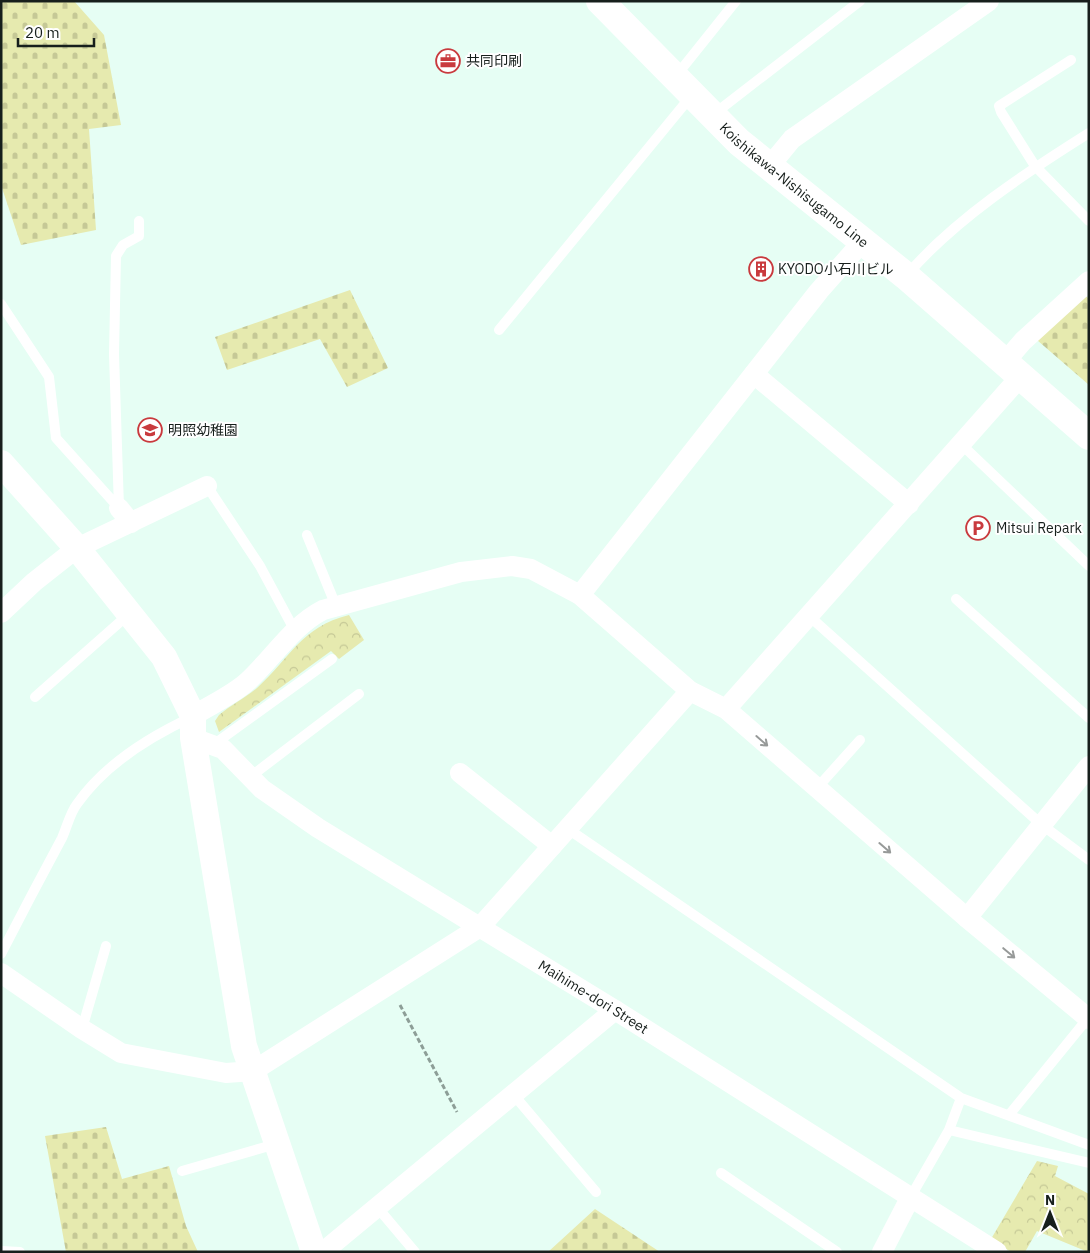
<svg xmlns="http://www.w3.org/2000/svg" width="1090" height="1253" font-family="'IBM Plex Sans','Noto Sans JP',sans-serif">
	<style>
		.cemetery { fill: url(#cemetery-stones) }
		.park { fill: url(#park-crowns) }
		.lines { fill: none; stroke-linecap: round; stroke-linejoin: round }
		.path { stroke: #8d9e97; stroke-width: 3; stroke-dasharray: 5 2.5; stroke-linecap: butt }
		.service { stroke: #fff; stroke-width: 10 }
		.minor { stroke: #fff; stroke-width: 20 }
		.tertiary { stroke: #fff; stroke-width: 26 }
		.secondary { stroke: #fff; stroke-width: 28 }
		.oneway { stroke: #979a99 }
		.labels { text-anchor: middle; dominant-baseline: central; stroke-width: 4; stroke-linejoin: round; paint-order: stroke }
		.poi-label { font-size: 14px; fill: #171f1c; stroke: #fff; text-anchor: start }
		.street-label { font-size: 14px; fill: #171f1c; stroke: #fff }
	</style>
	<defs>
		<pattern id="cemetery-stones" width="16" height="16" patternUnits="userSpaceOnUse" patternTransform="scale(1.25)"><rect width="16" height="16" fill="#e6eaaf"/><path d="M2 7V4a2 2 0 0 1 4 0v3zM10 15v-3a2 2 0 0 1 4 0v3z" fill="#c5c896"/></pattern>
		<pattern id="park-crowns" width="20" height="18" patternUnits="userSpaceOnUse" patternTransform="scale(1.25)"><rect width="20" height="18" fill="#e6eaaf"/><path d="M2 6a3 3 0 1 1 6 0M12 15a3 3 0 1 1 6 0" fill="none" stroke="#c5c896"/></pattern>
	</defs>
	<rect width="100%" height="100%" fill="#e6fef4"/>
	<path class="cemetery" d="M1,1H74L104,35L121,125L89,129L96,230L21,245L1,185Z
		M350,290L388,368L347,387L320,339L227,370L215,337Z
		M1086,296L1089,299V385L1037,340Z
		M106,1127L122,1179L169,1166L186,1226L198,1252H66L45,1136Z
		M595,1209L660,1252H548Z"/>
	<path class="park" d="M349,615L364,640L339,659L331,651L219,732L215,721L219,715C231,705 245,698 257,688C290,658 301,627 349,615Z
		M1037,1161L1058,1166L1055,1176L1089,1194L1088,1252L1037,1231L1025,1252H1011L991,1239Z"/>
	<g class="lines">
		<path class="path" d="M400,1005L457,1112"/>
		<path class="service" d="M1071,60L999,106L1001,112L1035,166L1089,221
			M676,76L736,1
			M714,114L860,1
			M907,275C955,219 1027,172 1089,133
			M1,304L49,377L56,438L119,508
			M499,330L692,95
			M961,444L1089,566
			M207,486L260,566L295,631
			M119,508L114,354L116,256L123,245L139,236V221
			M307,535L336,606
			M956,599L1089,718
			M808,615L1042,825L1089,860
			M35,697L129,614
			M213,745L332,659
			M250,777L359,694
			M817,788L860,740
			M568,829L961,1098L1089,1145
			M1,954C21,915 41,877 62,838C67,827 70,813 77,804C105,764 149,737 192,717
			M82,1029L106,946
			M513,1094L596,1192
			M1009,1115L1088,1018
			M949,1130L961,1098
			M182,1171L276,1144
			M721,1173L837,1252
			M910,1198L949,1130L1089,1163
			M377,1207L415,1252
			M1,1251L20,1252"/>
		<g class="minor">
			<path d="M769,167L792,139L989,1"/>
			<path d="M1004,363L1023,341L1089,281"/>
			<path d="M754,374L909,504"/>
			<path d="M119,508L131,523"/>
			<path d="M580,595L819,291L863,241"/>
			<path d="M1,613L34,582L77,548L207,486"/>
			<path d="M726,709L1021,376"/>
			<path d="M193,716C210,705 233,695 248,681C273,658 292,626 323,610L461,572L512,566L531,569L580,595L690,691L726,709L967,918L1089,1019"/>
			<path id="s1" d="M193,738L223,749L262,789L318,828L615,1010L997,1252"/>
			<path d="M460,773L552,846"/>
			<path d="M967,918L1089,766"/>
			<path d="M1,973L82,1029L121,1053L226,1073L253,1071L480,927L690,691"/>
			<path d="M323,1252L615,1010"/>
			<path d="M882,1252L910,1198"/>
		</g>
		<path class="tertiary" d="M1,463L77,548L164,657L193,716V738L244,1046L314,1252"/>
		<path class="secondary" id="s2" d="M600,1L739,142L906,276L1089,436"/>
	</g>
	<defs><path id="oneway-shaft" d="M-6 0H5M1.5-3L5.5 0L1.5 3" fill="none" stroke-width="1.6" stroke-linecap="round" stroke-linejoin="round" transform="scale(1.25)"/></defs>
	<g class="oneway">
		<use href="#oneway-shaft" transform="translate(762 741) rotate(41)"/>
		<use href="#oneway-shaft" transform="translate(885 848) rotate(41)"/>
		<use href="#oneway-shaft" transform="translate(1009 953) rotate(40)"/>
	</g>
	<defs>
		<g id="office-ring" transform="scale(1.25)"><circle r="9.5" fill="#fff" stroke="#c93a3e" stroke-width="1.5"/><path d="M-6-3h4V-5.5h4V-3h4V5H-6ZM-1-4.5V-3h2v-1.5ZM-6 0V1H6V0Z" fill="#c93a3e"/></g>
		<g id="building-ring" transform="scale(1.25)"><circle r="9.5" fill="#fff" stroke="#c93a3e" stroke-width="1.5"/><path d="M-4-6H4V6H1V3H-1V6H-4ZM-2.5-4.3h1.7v1.8h-1.7ZM.8-4.3h1.7v1.8H.8ZM-2.5-1h1.7V.8h-1.7ZM.8-1h1.7V.8H.8Z" fill="#c93a3e"/></g>
		<g id="school-ring" transform="scale(1.25)"><circle r="9.5" fill="#fff" stroke="#c93a3e" stroke-width="1.5"/><path d="M0-5L7-2L0 1L-7-2ZM-4 1L0 2.5L4 1V4Q0 6-4 4Z" fill="#c93a3e"/></g>
		<g id="parking-ring" transform="scale(1.25)"><circle r="9.5" fill="#fff" stroke="#c93a3e" stroke-width="1.5"/><path d="M-3.5-5.5H1a3.5 3.5 0 0 1 0 7H-1V5.5H-3.5ZM-1-3.4V-.6H.8a1.4 1.4 0 0 0 0-2.8Z" fill="#c93a3e"/></g>
	</defs>
	<g fill-rule="evenodd">
		<use href="#office-ring" x="448" y="61"/>
		<use href="#building-ring" x="761" y="269"/>
		<use href="#school-ring" x="150" y="430"/>
		<use href="#parking-ring" x="978" y="528"/>
	</g>
	<g class="labels">
		<g class="poi-label">
			<text x="466" y="61">共同印刷</text>
			<text x="778" y="269">KYODO小石川ビル</text>
			<text x="168" y="430">明照幼稚園</text>
			<text x="996" y="528">Mitsui Repark</text>
		</g>
		<g class="street-label">
			<text stroke="none"><textPath href="#s2" startOffset="268">Koishikawa-Nishisugamo Line</textPath></text>
			<text stroke="none"><textPath href="#s1" startOffset="479">Maihime-dori Street</textPath></text>
		</g>
	</g>
	<rect width="1090" height="1253" fill="none" stroke="#171f1c" stroke-width="5"/>
	<g transform="translate(1050 1213)" stroke="#ffffff" stroke-width="4" paint-order="stroke">
	<path d="M0-4L9 19L0 12L-9 19Z" fill="#171f1c"/>
	<text y="-8" font-size="14" font-weight="bold" text-anchor="middle" fill="#171f1c">N</text>
	</g>
	<path d="M18 38v8h76v-8" fill="none" stroke="#171f1c" stroke-width="2.5"/>
	<text x="25" y="38" font-size="15" fill="#171f1c" stroke="#ffffff" stroke-width="4" paint-order="stroke">20 m</text>
</svg>
